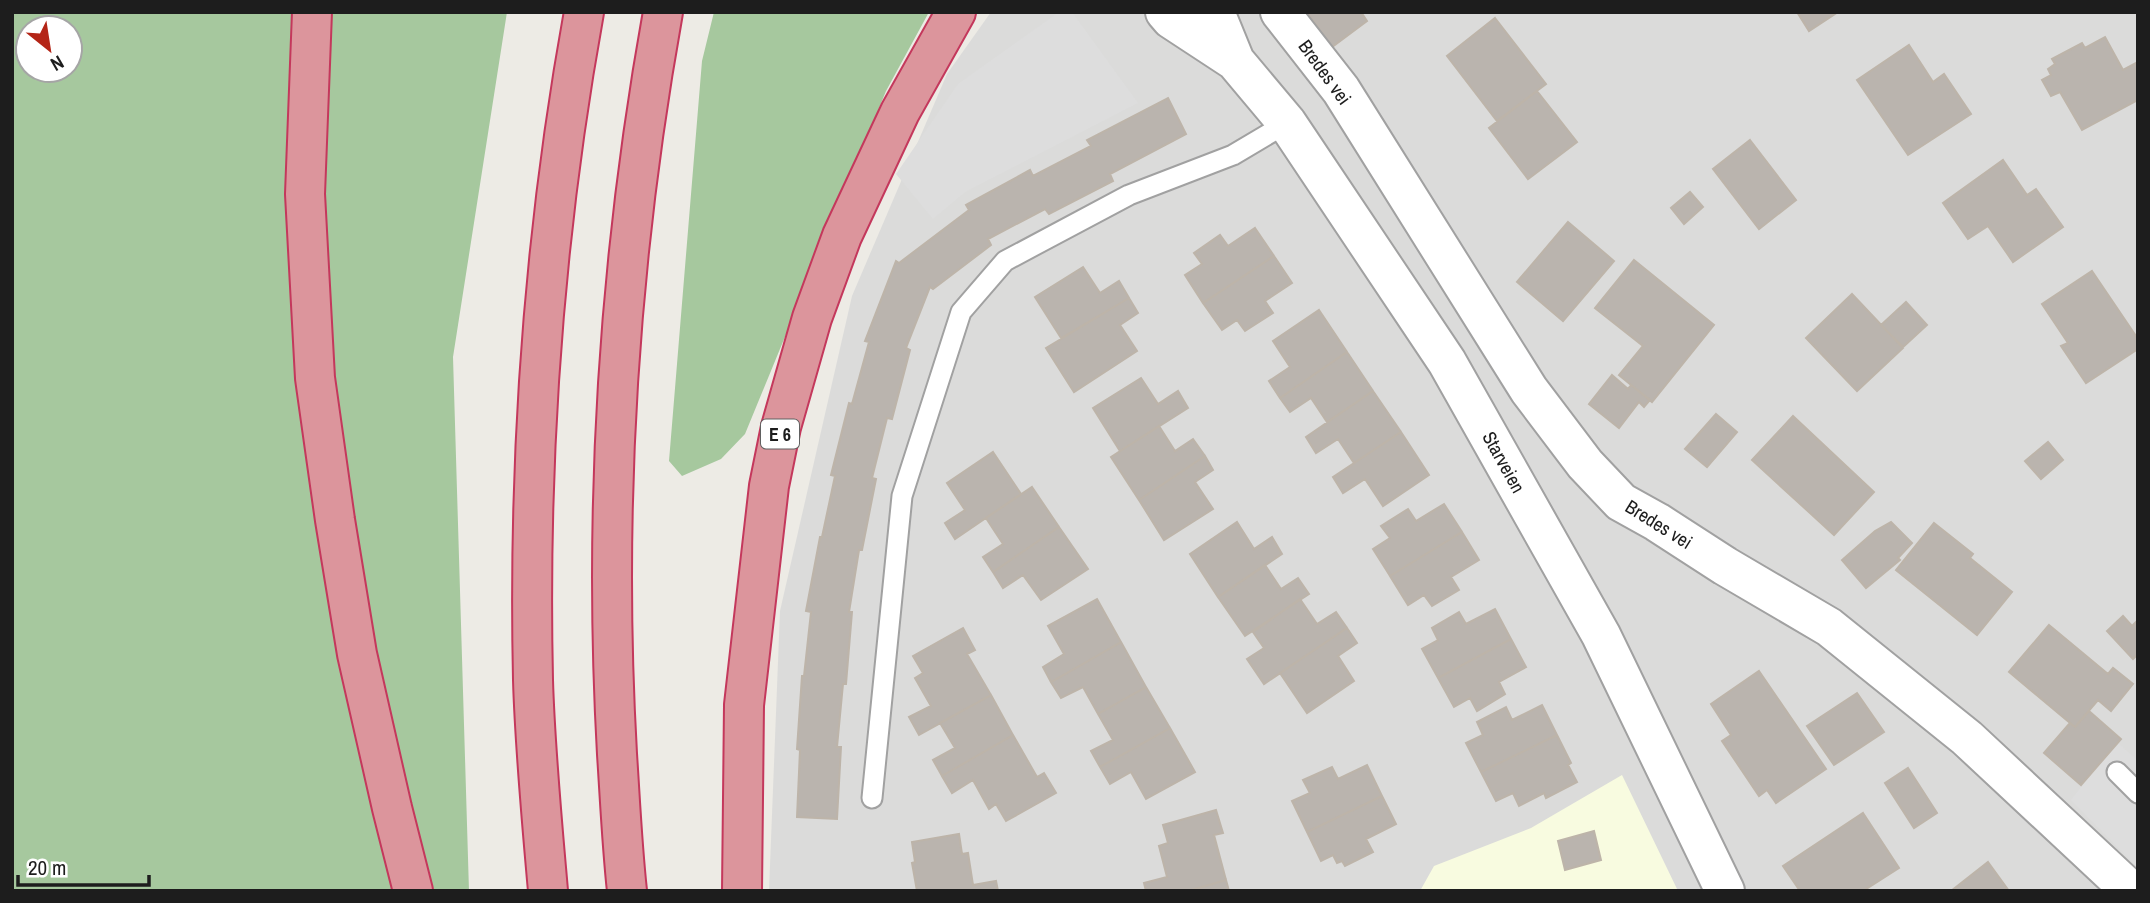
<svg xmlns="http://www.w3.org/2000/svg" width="2150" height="903" font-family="'Archivo Narrow',sans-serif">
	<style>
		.residential { fill: #dbdbda }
		.education { fill: #f8fbe0 }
		.forest { fill: #a6c89e; fill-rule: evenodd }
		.parking { fill: #ddd }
		.building { fill: #bab4ae; stroke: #bdb4a9; stroke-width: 2 }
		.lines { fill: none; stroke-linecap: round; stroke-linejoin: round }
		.service-casing { stroke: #a1a1a1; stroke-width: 23 }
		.minor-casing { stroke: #a1a1a1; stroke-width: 42 }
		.tertiary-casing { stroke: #a1a1a1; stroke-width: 42 }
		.motorway-casing { stroke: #c4385c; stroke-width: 42 }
		.service { stroke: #fff; stroke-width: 19 }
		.minor { stroke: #fff; stroke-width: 38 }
		.tertiary { stroke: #fff; stroke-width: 38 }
		.motorway { stroke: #dc959c; stroke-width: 38 }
		.labels { text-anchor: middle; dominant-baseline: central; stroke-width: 5; stroke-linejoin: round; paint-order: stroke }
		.shield { fill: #fff; stroke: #616161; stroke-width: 2 }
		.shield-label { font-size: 18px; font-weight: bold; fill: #1d1d1d }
		.street-label { font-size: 19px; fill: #1d1d1d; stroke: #fff }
	</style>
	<rect width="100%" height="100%" fill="#edebe5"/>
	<path class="residential" d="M991,12H2138V891H769L780,611L852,296L947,74Z"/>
	<path class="education" d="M1622,775L1678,891H1420L1434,866L1531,828Z"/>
	<path class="forest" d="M12,12H507L453,357L469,891H12ZM28,28H70V70H28Z
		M714,12H929L886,91L745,434L721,459L682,476L669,461L702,61Z"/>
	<path class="parking" d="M1059,12H1072L1138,103L965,192L933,219L896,174L958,84Z
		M2117,742L2138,761V868L2071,800Z"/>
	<path class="building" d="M1307,12H1361L1367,21L1332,47Z
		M1797,12H1838L1809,31Z
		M1495,18L1546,84L1497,121L1447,56Z
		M2105,37L2123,70L2138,62V100L2082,130L2060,92L2051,96L2042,80L2051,75L2048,69L2055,64L2052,59L2082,43L2085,48Z
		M1909,45L1933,82L1944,74L1971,114L1908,155L1857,80Z
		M1537,91L1577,142L1528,179L1489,128Z
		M1168,98L1186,134L1110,174L1113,181L1049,214L1045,209L988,239L991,245L933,289L930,287L906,348L910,350L892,419L887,418L872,478L876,479L862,550H859L849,612H852L846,684H843L837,747H841L837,819L797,817L800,750L797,749L802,676H804L811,612L806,611L820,537H822L835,476L831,475L849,403L852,404L869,342L865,341L896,261L899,263L969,210L966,205L1030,170L1033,176L1091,146L1087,140Z
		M1750,140L1796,200L1759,229L1713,169Z
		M2003,160L2027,195L2036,189L2063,227L2013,262L1988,226L1968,239L1943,203Z
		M1690,192L1703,207L1684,224L1671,208Z
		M1568,222L1614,261L1563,321L1517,282Z
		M1255,228L1274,256L1203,303L1185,275L1202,264L1194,253L1220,235L1228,246Z
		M1274,256L1292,283L1265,301L1273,313L1245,331L1237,320L1222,330L1203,303Z
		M1634,260L1714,325L1652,402L1619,375L1643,346L1595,308Z
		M1083,267L1100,293L1119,281L1129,298L1061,338L1035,297Z
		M2092,271L2138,339V349L2086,383L2061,346L2068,343L2042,304Z
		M1852,294L1903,348L1857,391L1806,338Z
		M1129,298L1138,313L1120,325L1137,351L1074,392L1046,348Z
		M1906,302L1927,325L1903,347L1881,325Z
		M1319,310L1347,352L1280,398L1269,381L1290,367L1273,341Z
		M1347,352L1373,391L1327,422L1311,398L1290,412L1280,398Z
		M1612,375L1628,389L1631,385L1650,400L1644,407L1639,402L1619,428L1589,404Z
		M1141,378L1158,404L1178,391L1188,408L1120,451L1093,408Z
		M1373,391L1401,432L1354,463L1338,439L1316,453L1306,437Z
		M1716,414L1737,432L1707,467L1685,449Z
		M1793,416L1874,492L1834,535L1752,460Z
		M1159,426L1175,451L1193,439L1205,456L1139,500L1111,457Z
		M1401,432L1429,475L1383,506L1365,479L1343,493L1333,477Z
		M2048,442L2063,460L2041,479L2025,461Z
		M993,452L1021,494L955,539L945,523L965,510L947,483Z
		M1205,456L1213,470L1195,482L1213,509L1164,540L1139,500Z
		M1032,487L1059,527L993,572L983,557L1003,544L986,518Z
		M1444,504L1462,532L1390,576L1373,549L1390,538L1381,526L1408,509L1416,521Z
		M1237,522L1254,549L1272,537L1282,554L1218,597L1190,554Z
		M1891,522L1912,543L1898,558L1900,560L1866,588L1842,560L1875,531Z
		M1934,523L1973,554L1970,558L2012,592L1977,635L1896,570Z
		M1059,527L1088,569L1041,600L1023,575L1003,588L993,572Z
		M1462,532L1479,560L1451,577L1459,590L1432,606L1424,595L1408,605L1390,576Z
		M1265,565L1281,589L1298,578L1309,594L1245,636L1218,597Z
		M1097,599L1121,642L1051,682L1043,667L1064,654L1048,626Z
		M1300,599L1317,624L1336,612L1347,628L1264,684L1247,659L1264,648L1253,632Z
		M1495,609L1511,639L1438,678L1422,649L1438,640L1432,628L1459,612L1466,624Z
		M2123,616L2132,626L2138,620V654L2133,659L2107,631Z
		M2049,625L2108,674L2113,668L2133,684L2111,711L2098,700L2075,727L2009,672Z
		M963,628L975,650L967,654L991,695L919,735L909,717L931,706L915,678L923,673L913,656Z
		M1347,628L1357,643L1338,656L1354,681L1307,713L1280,673Z
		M1511,639L1526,667L1499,682L1505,694L1477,711L1470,698L1454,707L1438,678Z
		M1121,642L1146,687L1098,714L1083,687L1061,698L1051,682Z
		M1759,671L1826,769L1776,803L1767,790L1759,796L1722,741L1731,735L1711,704Z
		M1146,687L1170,728L1100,767L1091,751L1113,740L1098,714Z
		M1857,693L1884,732L1834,765L1807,726Z
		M991,695L1013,735L942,776L933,760L955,748L940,723Z
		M1542,705L1557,735L1481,772L1466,743L1483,735L1477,722L1506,707L1512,720Z
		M2089,711L2121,739L2081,785L2044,753L2070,723L2075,727Z
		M1170,728L1195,772L1146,799L1131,772L1110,784L1100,767Z
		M1013,735L1037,777L1044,773L1056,793L1006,821L996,804L989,809L973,780L952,793L942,776Z
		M1557,735L1571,763L1568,765L1577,782L1546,798L1544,793L1519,806L1513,793L1496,801L1481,772Z
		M1367,765L1382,796L1307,832L1292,801L1310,793L1303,780L1332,767L1338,779Z
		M1908,768L1937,813L1914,828L1885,783Z
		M1382,796L1396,824L1366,839L1373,852L1345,866L1342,861L1337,863L1333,855L1321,861L1307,832Z
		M1216,810L1223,833L1214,835L1226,880L1188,891H1146L1144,883L1167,877L1159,846L1168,843L1163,825Z
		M1863,813L1899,868L1863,891H1800L1783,866Z
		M1594,831L1601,860L1565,870L1558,841Z
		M959,834L962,854L968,853L973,885L996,881L998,891H917L912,863L915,862L912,842Z
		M1988,862L2009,891H1951Z
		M1226,880L1229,891H1188Z"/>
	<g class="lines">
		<g class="service-casing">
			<path id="service" d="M2117,772L2138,793
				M872,798L902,496L961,312L1005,261L1129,195L1233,155L1287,123"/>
		</g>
		<g class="minor-casing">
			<path id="minor" d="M1280,12L1341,90L1529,390L1585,464L1621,502L1657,522L1725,566L1829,627L1967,738L2131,891"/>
		</g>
		<g class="tertiary-casing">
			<path id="tertiary" d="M1165,12L1171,19L1235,61L1287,123L1447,362L1601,635L1725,891
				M1215,12L1235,61"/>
		</g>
		<g class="motorway-casing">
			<path id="motorway" d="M312,12L305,194L315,378L335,520L357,654L392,808L413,891
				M548,891C542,822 535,749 533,680C528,457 544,232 584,12
				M627,891C622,845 620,799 617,754C603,506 619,256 663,12
				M742,891L744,705L769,486L781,427L812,318L842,236L900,112L956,12"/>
		</g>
		<use href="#service" class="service"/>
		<use href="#minor" class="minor"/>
		<use href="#tertiary" class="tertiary"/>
		<use href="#motorway" class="motorway"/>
	</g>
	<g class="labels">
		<rect class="shield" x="761" y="419.5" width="38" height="29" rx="5"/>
		<g class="shield-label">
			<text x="780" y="434">E 6</text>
		</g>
		<g class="street-label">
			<text transform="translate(1325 72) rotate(54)">Bredes vei</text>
			<text transform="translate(1504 462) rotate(61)">Starveien</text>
			<text transform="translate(1659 524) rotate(32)">Bredes vei</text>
		</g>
	</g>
	<rect width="2150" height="903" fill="none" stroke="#1d1d1d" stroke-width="28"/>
	<g transform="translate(49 49) rotate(150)"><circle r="33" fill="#ffffff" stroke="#a5a5a5" stroke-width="2"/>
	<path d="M0-5L12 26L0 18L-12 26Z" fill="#b42517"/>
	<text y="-10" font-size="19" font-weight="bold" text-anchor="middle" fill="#1d1d1d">N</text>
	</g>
	<path d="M18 875v10h131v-10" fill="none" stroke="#1d1d1d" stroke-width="3.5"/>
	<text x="28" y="875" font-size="21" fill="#1d1d1d" stroke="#ffffff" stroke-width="5" paint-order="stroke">20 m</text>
</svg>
